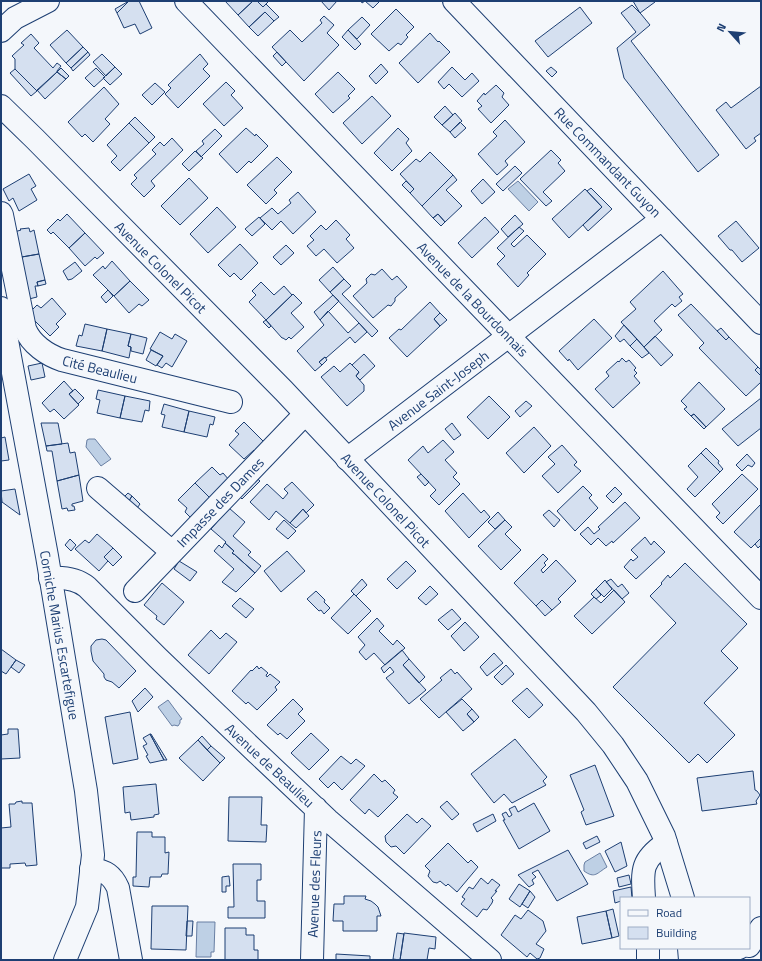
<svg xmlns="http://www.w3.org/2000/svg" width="762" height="961" font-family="'Titillium Web',sans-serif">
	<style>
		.water { fill: #bed0e5; stroke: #687fa3 }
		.building { fill: #d5e0f0; stroke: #1d3f73 }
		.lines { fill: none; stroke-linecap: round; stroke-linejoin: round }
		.minor-casing { stroke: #1d3f73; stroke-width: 24 }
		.major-casing { stroke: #1d3f73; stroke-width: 24 }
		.minor { stroke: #f4f7fb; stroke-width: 22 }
		.major { stroke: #f4f7fb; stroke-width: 22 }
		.labels { text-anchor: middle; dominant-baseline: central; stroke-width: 3; stroke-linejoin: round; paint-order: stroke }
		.street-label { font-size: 14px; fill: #1d3f73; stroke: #f4f7fb }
	</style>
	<rect width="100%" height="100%" fill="#f4f7fb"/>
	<path class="water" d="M518,181L538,202L529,211L508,189Z
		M89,439H95L111,459L101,466L86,447L87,440Z
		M168,700L182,719L180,720V723L178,726L174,725L172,726L158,707Z
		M600,853L607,867C597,873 595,879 584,871V865L585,862Z
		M197,922H215L214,952H211V957H196Z"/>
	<path class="building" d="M129,1H139L152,28L140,34L135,24L124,28L117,13Z
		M129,1L117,13L115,9Z
		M225,1H253L238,15Z
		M253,1H257L263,7L266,4L279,17L274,21L265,12L249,27L238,15Z
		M257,1H269L263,7Z
		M321,1H337L329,10Z
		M361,1H380L373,8L365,1L362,3Z
		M633,1H655V2L640,13Z
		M632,5L641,14L650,25L631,41L719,155L698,172L624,78L617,48L636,32L621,13Z
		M580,7L592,23L548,57L535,41Z
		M396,9L414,27L406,35L408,37L401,45L398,43L389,51L371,34Z
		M265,12L274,21L258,36L249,27Z
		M324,16L334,25L327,33L339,45L304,81L272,47L290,30L302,42L322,23L320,20Z
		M362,17L370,25L357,39L348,30Z
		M67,30L83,47L66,63L50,45Z
		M348,30L361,44L355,50L342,37Z
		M430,33L438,42L439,41L450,52L418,83L399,63Z
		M31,34L39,43L34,48L53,68L57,63L61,66L57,71V72L37,91L15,69V59L12,56L24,45L21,43Z
		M83,47L88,52L71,68L66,63Z
		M88,52L90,55L73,71L71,68Z
		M277,52L286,62L282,66L273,56Z
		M102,54L115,67L106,76L93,62Z
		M200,54L208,64L203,69L210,76L178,108L165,94L171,88L168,85Z
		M381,64L388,72L376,84L369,76Z
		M115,67L122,74L110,85L103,78Z
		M452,67L465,80L472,73L479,81L462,97L449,84L444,89L438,82Z
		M551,67L557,72L552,77L546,71Z
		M61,68L69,76L66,79L57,72Z
		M96,68L105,77L94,87L85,78Z
		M15,69L37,91L31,96L10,73Z
		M57,72L66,79L45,99L37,90Z
		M338,72L355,89L348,96L350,98L333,113L315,94Z
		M226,82L235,91L231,95L243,108L224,126L203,104Z
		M155,83L165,92L152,105L142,95Z
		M496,85L504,93L502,97L509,105L491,123L478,109L482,106L477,101L484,93L485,95Z
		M761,86V133L754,138L756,141L746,149L716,110L726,102L731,108Z
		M104,87L119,104L105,119L110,124L93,142L85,134L82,137L68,122Z
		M372,96L391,116L362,144L343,123Z
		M445,106L453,115L442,125L434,117Z
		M455,113L462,121L450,132L442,125Z
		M135,117L155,137L149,143L129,123Z
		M505,120L525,142L505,161L508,165L497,175L478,154L497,136L493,132Z
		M460,122L466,128L455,138L450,132Z
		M129,123L149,143L120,171L111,162L117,156L107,145Z
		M246,128L255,136L256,134L268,146L251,163L249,161L237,173L219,154Z
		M398,128L409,139L406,143L412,151L392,171L374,153Z
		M215,129L222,136L201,157L196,151L204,144L202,141Z
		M172,138L183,150L151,181L155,186L144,197L131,184L137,178L134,175L156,154L152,150L160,142L164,146Z
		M551,150L561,160L558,163L565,171L543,192L552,201L546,206L520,179Z
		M195,151L203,158L189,171L182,164Z
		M430,152L453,175L422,206L410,193L414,189L400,174L416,159L420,162Z
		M277,157L292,172L274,190L277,193L266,204L247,185Z
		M515,166L522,173L503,191L496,184Z
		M29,174L36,186L31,189L37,200L19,211L13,198L9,201L3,189Z
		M453,175L457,180L446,190L462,206L445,222L438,214L433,218L422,206Z
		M189,178L208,198L180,225L161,206Z
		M483,179L495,192L482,204L471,191Z
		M406,181L414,189L410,193L402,185Z
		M591,188L612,209L588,231L583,225L602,207L587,191Z
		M585,189L602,207L569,238L552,219Z
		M298,192L316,212L293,234L281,221L272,230L260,218L272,208L278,214L291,203L289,200Z
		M217,207L236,227L208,253L190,234Z
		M67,214L85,233L69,248L53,232L51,234L47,230L58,219L60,221Z
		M438,214L445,222L441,226L433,218Z
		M515,215L523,224L508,237L501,229Z
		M259,217L265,224L252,236L245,229Z
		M485,217L499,232L472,258L458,243Z
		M336,220L350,235L346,239L354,248L337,263L324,249L316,256L307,246L314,240L310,236L321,225L326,230Z
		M736,221L759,248L742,262L732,250H730L718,236Z
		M519,227L524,231L511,244L514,247L527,235L546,254L527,273L529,275L518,287L497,264L505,256L497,248Z
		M29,228L30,232L34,230L39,254L16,258L11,233L21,230L20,229Z
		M85,233L104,253L97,259L95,257L85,266L69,248Z
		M240,244L258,263L241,280L234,273L230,277L218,265Z
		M286,245L294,253L281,265L273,257Z
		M39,254L45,280L37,282L38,286H35L37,297L25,300L16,258Z
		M112,261L130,281L114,296L93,275L103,266L105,269Z
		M75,262L82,271L72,279L68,280L63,271Z
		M333,267L344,279L330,292L319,280Z
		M382,269L392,280L397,276L407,287L395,298V301L391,306L388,305L373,318L353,296L367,283L366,279L371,274L375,275Z
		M663,271L683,294L679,297L682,301L675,307L672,304L654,321L662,330L644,347L621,322L636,309L630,302Z
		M344,279L351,286L342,294L378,331L372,337L330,292Z
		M45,280L46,284L38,286L37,282Z
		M130,281L149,300L142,306L139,304L129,313L114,296Z
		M261,282L274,295L284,286L292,295L266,320L249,302L256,295L252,291Z
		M108,290L113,296L106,303L101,297Z
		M293,294L302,303L291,313L304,327L291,339L289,337L286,340L283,338H282L266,320Z
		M333,295L339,301L320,320L314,312Z
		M52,298L66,314L56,324L59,327L50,336L28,314L37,305L41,308Z
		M430,302L440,313L434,319L440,326L407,357L389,338L399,329L401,330Z
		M691,304L726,340L729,337L758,367L755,370L761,376V382L746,396L699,348L704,343L678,315Z
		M328,311L348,333L359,323L367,332L355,343L350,337L326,358L325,357L319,362L322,365L315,371L297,351L324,325L320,320Z
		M440,313L447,320L440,326L434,319Z
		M594,319L612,338L578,370L569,359L568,361L559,351Z
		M266,320L271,326L269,328L263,322Z
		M85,324L107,329L102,351L76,346L79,335L82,336Z
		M624,325L637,339L630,346L624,339L620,342L615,336Z
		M721,328L729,337L726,340L717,331Z
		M107,329L131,334L128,346L131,347L129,358L102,351Z
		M160,332L172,339L175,334L187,341L172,367L166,363L162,368L157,365L163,356L150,349Z
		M131,334L147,338L143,354L131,351V347L128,346Z
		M655,336L673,355L661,366L644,347Z
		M637,339L649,353L642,358L630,346Z
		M151,350L163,356L156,366L146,360Z
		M364,354L375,366L360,380L356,376L359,372L352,365Z
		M325,357L327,360L322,365L319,362Z
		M622,358L626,362L629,360L636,368L634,370L637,373L634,376L640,383L613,408L595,389L609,376L606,372L618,361L619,362Z
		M42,363L45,377L31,380L28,366Z
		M350,363L359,372L356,376L364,385V391L347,406L321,377L334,366L340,372Z
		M758,367L761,370V376L755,370Z
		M64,381L73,391L69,394L79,405L64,419L54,409L50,412L42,403Z
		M699,382L725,409L706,427L694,414L691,416L684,409L687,407L681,401Z
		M75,389L84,398L78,404L69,394Z
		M98,390L125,396L120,418L97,413L100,400L96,399Z
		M125,396L150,401L149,411L145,410L142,422L120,418Z
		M489,396L510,417L488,439L467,417Z
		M761,398V428L738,446L722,429Z
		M526,401L532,406L520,417L515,411Z
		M164,404L189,411L184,432L162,427L165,415L161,414Z
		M189,411L215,417L213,425L210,424L207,437L184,432Z
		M694,414L706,427L704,429L691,416Z
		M244,422L266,444L257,453L254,450L244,459L229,445L239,434L235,431Z
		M41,423H58L62,444L46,446Z
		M452,423L461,435L454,440L445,429Z
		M534,427L551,446L524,473L506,453Z
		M5,437L9,460L1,461V438Z
		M443,440L454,452L445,460L457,473L453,477L460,484L439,505L430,496L436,490L408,460L423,446L428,453Z
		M68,443L70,453L75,452L79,475L57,481L52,451H47L46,446Z
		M562,445L577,462L574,465L581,471L558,493L542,476L555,464L548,457Z
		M706,448L719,461L718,463L723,469L720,472L701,453Z
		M701,453L720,472L695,497L687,489L698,477L688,466Z
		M747,454L755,463L752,467L748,465L742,471L736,465Z
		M212,467L220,475L223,473L230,481L211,499L195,483Z
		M421,474L429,482L425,486L417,477Z
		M742,474L758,489L723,524L716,517L720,513L712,504Z
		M79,475L83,501L72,504V506H74L75,510L68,511L67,508L62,509L57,481Z
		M253,475L260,481L242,499L235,492Z
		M292,482L314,505L306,513L303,509L290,523L276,511L269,520L250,502L267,484L283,499L288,493L284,489Z
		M195,483L211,499L192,519L185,512L187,508L178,500Z
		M583,486L592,495L589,498L598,508L575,531L557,511Z
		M615,487L622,494L613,503L606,496Z
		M15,489L20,515L2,502L1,491Z
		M128,493L132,496L127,504L121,500Z
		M463,493L481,513L484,510L490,517L469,538L445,511Z
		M132,496L140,504L135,511L127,504Z
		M625,502L640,518L613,543L612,541L606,546L598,538L591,545L580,534L588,527L594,534L600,529L598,527Z
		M761,504V538L751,548L734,532Z
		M229,508L245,522L233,536L251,552L248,555L261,566L255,573L234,554H233L232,553L234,551L225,543L226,542L211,529Z
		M303,509L309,516L296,528L290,523Z
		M549,510L560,520L554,527L543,515Z
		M498,512L505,520L495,529L488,522Z
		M284,520L296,531L288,539L276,529Z
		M505,520L512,527L505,534L521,550L501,570L478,546Z
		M97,534L113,548L104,557L108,561L99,571L75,549L85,540L89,543Z
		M645,537L651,545L654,541L665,552L636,579L624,567L631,559L633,561L638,557L631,550Z
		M761,538V545L758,548L755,544Z
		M70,539L76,545L71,551L65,545Z
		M225,543L234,551L232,553L233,554H234L255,573L236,592L222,582L234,569L214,551L219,545L222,548Z
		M113,548L122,557L113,566L104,557Z
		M287,551L305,571L281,592L264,571Z
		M543,554L548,559L544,563L546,565L541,570L543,573L556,560L576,581L558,599L561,602L552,610L542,600L536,606L514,583Z
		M179,561L197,572L190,581L174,569Z
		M406,561L416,571L397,589L387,579Z
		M685,563L747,624L721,651L738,668L704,703L735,735L707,763L698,754L689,763L613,687L676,623L650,596L662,584L661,583L668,575L670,578Z
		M362,579L367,585L356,596L351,591Z
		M611,579L618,587L622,584L629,593L622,599L606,582Z
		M605,580L612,589L604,597L596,589Z
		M162,583L184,602L164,625L156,619L157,616L144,605Z
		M430,586L438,594L426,605L418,598Z
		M596,589L601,595L596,599L591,594Z
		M614,590L625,602L592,634L574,616L594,597L601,603Z
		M316,591L325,600L324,602L330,608L324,614L321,610L319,611L307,599Z
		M354,594L371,611L348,634L331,618Z
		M240,598L254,609L246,618L232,606Z
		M542,600L552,610L545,616L536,606Z
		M452,609L461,619L448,630L438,620Z
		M377,618L384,626L379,631L393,645L397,640L405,648L385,665L374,653L366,660L359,652L365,645L358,637Z
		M465,622L479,637L464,651L451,636Z
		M211,630L220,639L226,633L237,642L209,674L188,655Z
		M102,639L106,640L136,671L119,688L112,682L106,680L104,677V674L93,661L91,651V646L96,640Z
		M1,649L16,660L6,674L1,671Z
		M402,650L409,659L403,665L426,690L409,704L386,678L394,672L390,667L384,673L381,668Z
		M494,653L503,663L487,676L480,667Z
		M409,659L425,677L419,683L403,665Z
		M16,660L25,665L19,673L11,667Z
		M506,665L514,674L502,685L494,677Z
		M257,666L259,669L261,667L268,673L266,675L267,677L270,674L280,682L275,687L277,690L257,710L248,702L246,704L232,691L251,670L252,671Z
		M451,669L455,674L457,672L472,689L439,718L420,699L442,680L440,678Z
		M145,688L153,697L138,712L132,701Z
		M527,688L543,705L529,718L512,701Z
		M293,699L303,709L298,714L305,721L287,739L280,733L278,735L267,725Z
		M462,699L472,709L467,714L474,722L463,731L446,712Z
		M472,709L479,717L474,722L467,714Z
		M130,712L138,759L113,764L105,717Z
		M8,729H18L20,758L1,759V735L8,734Z
		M311,733L329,750L309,770L291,753Z
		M150,734H151L167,760H164Z
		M150,734L164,760L150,763L146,756L148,755L143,746L147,744L143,738Z
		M202,736L211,746L207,750L198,740Z
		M515,739L547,777L543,781L546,785L512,803L504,794L494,803L471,774Z
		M198,740L220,763L203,781L179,758Z
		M211,746L225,758L220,763L207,750Z
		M341,756L351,764L356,759L365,766L342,790L334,782L328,788L319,779Z
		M595,765L614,816L586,825L581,812L584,810L570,775Z
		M753,771L755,790L757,791L760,795L756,801L757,804L702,811L697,778Z
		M374,774L382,782L385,780L395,790L393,793L398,797L378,817L369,809L365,814L350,800Z
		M156,784L159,814L154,815V817L131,820L130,812L125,813L123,787Z
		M229,797H262L261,825H267L266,842L228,841Z
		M22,801V803H32L37,865L26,866L25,863L10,864V868H1V828L11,827L9,804H15L16,802Z
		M447,801L459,814L452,820L440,807Z
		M534,803L550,831L519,849L503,820H505L502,814L506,812L509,817L512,815L509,809L515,806L518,812Z
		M407,814L417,823L422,818L431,826L404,854L396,846L391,847L386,842L385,836Z
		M493,814L496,821L477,832L473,824Z
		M137,832H152V837H165V853L169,852L168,874H162L161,877H150L149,887L133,886V877H136Z
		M597,836L600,842L586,849L583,843Z
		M621,842L627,866L615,872L605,851Z
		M448,843L468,863L471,860L478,867L457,892L448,884L446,886L440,881L437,883L433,882L428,876L430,871L425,866Z
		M568,850L588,884L557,901L538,870L532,873L536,877L532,880L534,884L529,887L518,875Z
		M233,864H261V880H257V901H265V918H228V907H234Z
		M629,875L631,884L619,887L617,878Z
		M229,876L230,886H226V892H222V877Z
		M481,878L488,884L492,879L500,885L495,891H497L491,898L493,900L492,903L487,910L483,909L477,917L461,904L465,899L462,897L469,887L473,889Z
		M519,884L530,891L520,907L509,899Z
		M631,887L632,898H621V901L615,903L613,891Z
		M530,891L535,897L528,908L522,904Z
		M344,896H366L365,899L371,901L375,904L378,907L381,916H377V931H343V921H333L334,904H344Z
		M152,906H188L186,950L151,949Z
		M613,909L619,936L612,938L606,911Z
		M528,910L543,921L546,931L536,944L544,949L540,958L537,959L530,953L527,957L501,935L515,915L521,919Z
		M606,911L612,938L582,944L577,917Z
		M187,921H193L192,936H186Z
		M225,928H246V935H254V950H258V960H225Z
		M397,933L404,934L400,960L393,959Z
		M404,933L436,937L435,949L429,948L427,960H400Z
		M336,954L370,956V960H336Z"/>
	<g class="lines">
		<g class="minor-casing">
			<path id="minor" d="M186,1L761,598
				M454,1L761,323
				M1,213L2,215L25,329C31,344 47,355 62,360L231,402
				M347,459L662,219
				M98,488L172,552
				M50,578C63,577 76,578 87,587L158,658L257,753L328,820L490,960
				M135,591L305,414
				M91,869C106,871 112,875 118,888L131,960
				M644,898C642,870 641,860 666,843
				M749,946L761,928
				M648,948V960
				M713,948C722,950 731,952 739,948
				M312,960L316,808"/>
		</g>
		<g class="major-casing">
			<path id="major" d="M1,31L15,18L48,1
				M1,106L35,139L284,391L586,712L613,745L637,781L664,836L683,898
				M1,308L47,556L86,791L93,855L87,907L65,960
				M689,948L690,960
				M704,948L708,960"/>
		</g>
		<use href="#minor" class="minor"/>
		<use href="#major" class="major"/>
	</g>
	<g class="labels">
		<g class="street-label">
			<text transform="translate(608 162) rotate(46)">Rue Commandant Guyon</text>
			<text transform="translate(161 267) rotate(45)">Avenue Colonel Picot</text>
			<text transform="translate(473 299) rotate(46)">Avenue de la Bourdonnais</text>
			<text transform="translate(100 369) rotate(14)">Cité Beaulieu</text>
			<text transform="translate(438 390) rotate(-37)">Avenue Saint-Joseph</text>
			<text transform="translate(386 500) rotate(47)">Avenue Colonel Picot</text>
			<text transform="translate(220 502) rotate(-46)">Impasse des Dames</text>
			<text transform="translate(60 635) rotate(80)">Corniche Marius Escartefigue</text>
			<text transform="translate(270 765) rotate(43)">Avenue de Beaulieu</text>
			<text transform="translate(314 884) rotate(-88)">Avenue des Fleurs</text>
		</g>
	</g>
	<rect width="762" height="961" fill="none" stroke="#1d3f73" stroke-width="4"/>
	<rect x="620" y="897" width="130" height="52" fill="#f4f7fb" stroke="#9eadc5"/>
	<rect x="628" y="910" width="20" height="6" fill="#f4f7fb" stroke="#9eadc5"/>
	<text x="656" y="917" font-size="12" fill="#1d3f73">Road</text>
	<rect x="628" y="927" width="20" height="12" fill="#d5e0f0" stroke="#9eadc5"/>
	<text x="656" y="937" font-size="12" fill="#1d3f73">Building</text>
	<g transform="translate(730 32) rotate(297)" stroke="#f4f7fb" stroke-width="3" paint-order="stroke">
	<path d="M0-3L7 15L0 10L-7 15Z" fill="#1d3f73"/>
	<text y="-6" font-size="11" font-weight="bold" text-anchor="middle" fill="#1d3f73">N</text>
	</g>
</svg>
